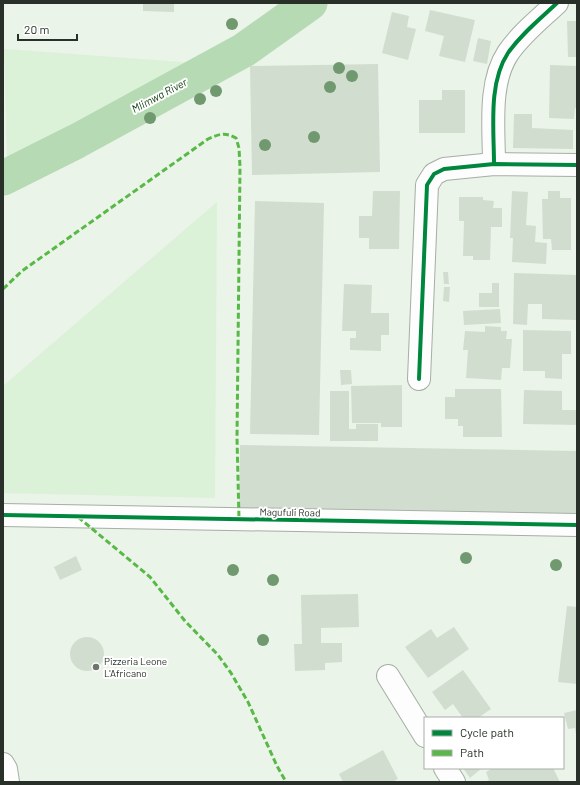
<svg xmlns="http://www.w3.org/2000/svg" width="580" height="785" viewBox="0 0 580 785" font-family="Barlow,sans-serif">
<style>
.green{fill:#dbf2d8}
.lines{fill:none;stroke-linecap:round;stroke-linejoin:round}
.river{stroke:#b6dab3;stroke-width:35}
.building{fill:#d1decf}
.minor-casing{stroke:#a6aea5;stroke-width:24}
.minor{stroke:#fcfdfc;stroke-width:22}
.quiet{stroke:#58b947;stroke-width:3;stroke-dasharray:6 3;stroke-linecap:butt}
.cycleway-casing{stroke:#fff;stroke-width:6}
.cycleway{stroke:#00873e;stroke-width:4}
.tree{fill:#719970}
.poi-dot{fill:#6d756c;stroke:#fff;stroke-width:1.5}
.labels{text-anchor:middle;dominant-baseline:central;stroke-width:4;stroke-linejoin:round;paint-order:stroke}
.street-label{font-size:10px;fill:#293029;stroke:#fff}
.poi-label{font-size:10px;fill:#293029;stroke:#fff;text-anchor:start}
.water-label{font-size:11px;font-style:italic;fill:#063706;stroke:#fff}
</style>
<rect width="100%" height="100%" fill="#eaf4e8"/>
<g class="green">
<polygon points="4,49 5,49 196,63 7,160"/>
<polygon points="217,202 215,498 3,493 3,386"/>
</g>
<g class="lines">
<polyline class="river" points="3,178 77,141 244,50 310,3"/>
</g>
<g class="building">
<polygon points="143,3 174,3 174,12 143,11"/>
<polygon points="430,10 475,20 465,62 439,56 444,36 425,31"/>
<polygon points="392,12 409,16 407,27 416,29 408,60 382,53"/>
<polygon points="567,21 577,21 577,57 568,57"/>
<polygon points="478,38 491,41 487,64 473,61"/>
<polygon points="378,64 380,172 252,175 250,66"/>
<polygon points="550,65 577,66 577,108 575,108 574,119 549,118"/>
<polygon points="442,90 465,90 465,133 419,133 419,100 442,100"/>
<polygon points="514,114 532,114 532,128 573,130 573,149 513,148"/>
<polygon points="373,191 400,191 399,249 369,249 369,238 359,238 359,216 372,216"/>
<polygon points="512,191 528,192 526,225 536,226 535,242 547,243 546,264 512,262 513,238 510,238"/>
<polygon points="548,191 560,191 560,198 571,198 571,250 552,250 551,239 543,239 542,199 548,199"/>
<polygon points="459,197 483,197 483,200 494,201 493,208 502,208 502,227 491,227 490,260 473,260 473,256 463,256 464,221 459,221"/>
<polygon points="255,201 324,203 319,435 250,434"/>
<polygon points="443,272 448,272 449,284 444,284"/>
<polygon points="514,273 577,275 576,320 542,319 542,304 528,304 527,325 513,324"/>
<polygon points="492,283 499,283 499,307 479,307 479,293 492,293"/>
<polygon points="344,284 372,285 371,313 389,313 389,335 381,335 381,351 350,350 350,338 356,338 356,331 342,331"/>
<polygon points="444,287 450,287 449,302 443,301"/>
<polygon points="500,309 501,323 464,325 463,311"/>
<polygon points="485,326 501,327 501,331 507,331 506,339 512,339 510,368 502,368 501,380 466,378 468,350 463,350 465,331 485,332"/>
<polygon points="523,330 571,331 571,354 562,354 562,379 545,378 545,371 523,371"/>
<polygon points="340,370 351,370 352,384 341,385"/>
<polygon points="402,385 402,427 381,427 381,423 352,423 351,386"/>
<polygon points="455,389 501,389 502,437 463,437 463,426 458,426 458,419 445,419 445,397 455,397"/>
<polygon points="524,390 562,391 562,410 577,410 577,425 523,424"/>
<polygon points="330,391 349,391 349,429 356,429 356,424 378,424 378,441 330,441"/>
<polygon points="240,445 577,451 577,525 239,519"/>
<polygon points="76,556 82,570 60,580 54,567"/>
<polygon points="358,594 359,627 321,628 321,643 342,643 342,662 325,663 325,670 295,671 294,644 302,644 301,595"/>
<polygon points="567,606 577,607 577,684 558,682"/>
<polygon points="454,627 469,649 428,678 405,647 431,629 437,638"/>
<circle cx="87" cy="654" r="17"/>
<polygon points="463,670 491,709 478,718 463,718 453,704 445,710 432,692"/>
<polygon points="577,710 577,734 576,734 575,728 568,729 564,713"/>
<polygon points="383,750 398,779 392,782 343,782 339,774"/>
<polygon points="463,768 482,768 470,778"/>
<polygon points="493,768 553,768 560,782 485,782 489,780 486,772"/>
</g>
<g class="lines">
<g class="minor-casing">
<g id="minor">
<path d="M494,164C494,129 488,83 508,53C521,34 540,19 557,3"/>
<polyline points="419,379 427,185 434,174 444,169 494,164 577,165"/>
<polyline points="3,515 577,525"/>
<polyline points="388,676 425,736"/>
<polyline points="3,764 6,769 8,782"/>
<polyline points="445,768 454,782"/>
</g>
</g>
<use href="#minor" class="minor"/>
<g class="quiet">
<path d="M3,289L22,271L208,139C219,134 225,132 236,138L239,148L240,167L237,438L239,519"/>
<polyline points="78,517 150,577 185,621 218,655 231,673 248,702 277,766 286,782"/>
</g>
<g class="cycleway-casing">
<g id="cycleway">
<path d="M494,164C494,129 488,83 508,53C521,34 540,19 557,3"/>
<polyline points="419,379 427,185 434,174 444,169 494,164 577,165"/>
<polyline points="3,515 577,525"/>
</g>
</g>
<use href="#cycleway" class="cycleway"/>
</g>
<g class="tree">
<circle cx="232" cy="24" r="6"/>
<circle cx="339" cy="68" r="6"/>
<circle cx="352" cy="76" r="6"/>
<circle cx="330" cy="87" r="6"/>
<circle cx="216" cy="91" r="6"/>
<circle cx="200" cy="99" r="6"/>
<circle cx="150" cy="118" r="6"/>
<circle cx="314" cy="137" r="6"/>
<circle cx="265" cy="145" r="6"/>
<circle cx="466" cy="558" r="6"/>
<circle cx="556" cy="565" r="6"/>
<circle cx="233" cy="570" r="6"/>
<circle cx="273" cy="580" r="6"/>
<circle cx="263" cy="640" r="6"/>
</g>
<circle class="poi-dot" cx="96" cy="667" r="4"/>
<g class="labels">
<g class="street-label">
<text transform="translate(290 512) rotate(1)">Magufuli Road</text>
</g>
<g class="poi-label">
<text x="104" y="661">Pizzeria Leone<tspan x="104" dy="12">L'Africano</tspan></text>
</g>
<g class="water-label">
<text transform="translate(159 95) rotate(-28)">Mlimwa River</text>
</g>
</g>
<rect width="580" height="785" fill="none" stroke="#293029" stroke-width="8"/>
<rect x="424" y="717" width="140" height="52" fill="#ffffff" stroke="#a9aca9"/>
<rect x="432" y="730" width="20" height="6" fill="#00873e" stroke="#a9aca9"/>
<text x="460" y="737" font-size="12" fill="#293029">Cycle path</text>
<rect x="432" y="750" width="20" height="6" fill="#58b947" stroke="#a9aca9"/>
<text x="460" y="757" font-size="12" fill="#293029">Path</text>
<path d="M18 34v6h59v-6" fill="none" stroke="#293029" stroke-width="2"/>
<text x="24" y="34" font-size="12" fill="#293029" stroke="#ffffff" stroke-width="3" paint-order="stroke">20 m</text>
</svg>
